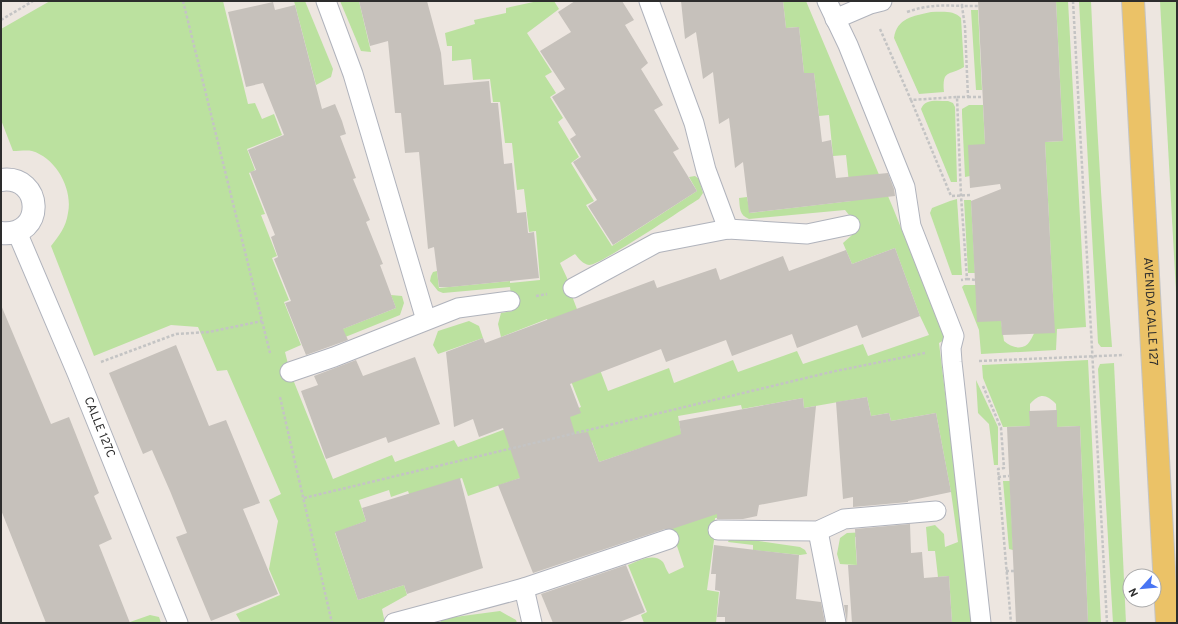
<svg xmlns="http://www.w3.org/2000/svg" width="1178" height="624" viewBox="0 0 1178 624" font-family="Overpass,sans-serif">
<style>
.green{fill:#bbe19f}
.building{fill:#c6c1bb}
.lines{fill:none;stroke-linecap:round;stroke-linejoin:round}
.lane-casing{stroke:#b0b3bc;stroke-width:21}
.street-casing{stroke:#b0b3bc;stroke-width:24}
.primary-casing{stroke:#c4c4c4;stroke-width:24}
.path{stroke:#c4c4c4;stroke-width:2.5;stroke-dasharray:3 2;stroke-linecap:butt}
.lane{stroke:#fff;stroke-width:19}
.street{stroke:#fff;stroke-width:22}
.primary{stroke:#ebc267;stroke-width:22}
.labels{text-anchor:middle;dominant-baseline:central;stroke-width:3;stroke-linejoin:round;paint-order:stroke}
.street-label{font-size:12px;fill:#2d2d2d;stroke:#fff}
</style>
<rect width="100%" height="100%" fill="#ede6e0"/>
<g class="green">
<path d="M50,1H223L248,104L255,103L262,119L274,114L282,135L247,149L255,170L249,173L265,214L261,215L277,256L272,258L289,300L284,302L301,345L285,352L290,372L333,479L392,455L395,462L454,440L458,447L516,425L519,431L581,407L547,319L501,337L498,324L501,313L513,311L510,287L443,293L438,291L430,281L431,276L433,272L437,271L439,288L510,281V283L540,280L536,231L529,232L524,189L517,190L512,143H505L500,102H493L490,79L473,80L471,59L452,61V46H447L445,33L475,24L474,20L506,13V8L538,1H554L559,9L527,33L552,72L545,76L556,93L550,97L563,118L558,122L579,157L571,163L594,201L586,205L612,246L697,191L689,177L695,176L699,179L703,193L699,199C684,208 599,266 589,265C583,264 579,259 575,254L560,263L567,278L572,296L608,391L669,368L674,383L733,360L738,372L797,351L803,364L863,344L868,356L929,335L920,316L895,248L852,264L843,243L852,235L849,215L845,210L749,219C739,215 740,208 739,198L747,197L750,213L851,201L846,155L833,156L829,115L819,116L814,73H804L799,27L786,28L783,1H806L893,208L946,339L939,343L973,623H952L949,576L938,577L935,551H928L926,527L935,525L944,534L945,547L958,542L951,492L936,413L891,421L889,413L871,416L867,397L804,408L803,398L742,409L741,405L678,416L695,507L730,517L715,518L714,540L707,590L719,592L716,623H644L641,615L647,612L628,565C638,561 654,552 663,562C665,565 666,570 669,574L684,567L644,447L599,462L592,442L576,448L520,478L468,496L462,478L453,481L415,510L408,491L391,497L389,490L359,500L366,521L335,533L358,600L404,585L407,595L382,609L385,623H241L236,614L280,595L269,569L278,521L269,500L281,494L227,370L217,371L198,327L171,325L94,356L51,246C59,236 66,227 68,213C73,189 56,158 32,151C27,150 19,151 13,151L1,120V29Z"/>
<polygon points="294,1 305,1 333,69 331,77 316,85"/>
<polygon points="340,1 359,1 371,52 361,51"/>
<path d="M1056,1H1068L1086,327L1057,329L1056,350L981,354L979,330L962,287L964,285H976L1001,321L1004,341C1012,348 1024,351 1030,341C1032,338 1033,335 1035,332C1040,327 1048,321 1054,316L1045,142L1063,141Z"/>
<path d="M1079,1H1091C1096,117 1103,232 1112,347H1101L1098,343Z"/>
<polygon points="1160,1 1177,1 1177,310"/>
<polygon points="971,10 978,10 982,90 976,90"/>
<path d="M931,12C941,12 954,10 961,18L964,67C949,76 942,69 944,92L919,94L894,38C897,18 913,16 931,12Z"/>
<path d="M948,101L953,103L955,107L957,182H951L921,109C925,98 938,101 948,101Z"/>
<polygon points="969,105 983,105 985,144 970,176 965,177 962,114 962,109"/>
<polygon points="957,199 962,275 952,275 930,213 932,208 950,201"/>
<polygon points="964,200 971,200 975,273 968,273"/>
<polygon points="391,295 402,296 404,303 400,315 308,352 302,345 396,308"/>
<polygon points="469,321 479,326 483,338 438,354 433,345 438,331"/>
<path d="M1088,360L1101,623H1088L1080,426L1057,427L1056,404C1046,394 1040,393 1030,404V426L1003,427L983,378L982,365Z"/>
<polygon points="1114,363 1126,623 1113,623 1098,369 1100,364"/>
<polygon points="976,380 998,427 998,465 994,465 989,424 978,413"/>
<polygon points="1003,481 1010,481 1013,550 1009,549"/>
<polygon points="890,531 891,535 855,537 857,565 840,564 837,554 840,538 847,533"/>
<polygon points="730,537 800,547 805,550 807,554 800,555 753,550 753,545 728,542"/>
<polygon points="500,611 516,620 517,623 497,623 496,622 490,623 441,623 440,619"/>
<polygon points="150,615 159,617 161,623 131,623 130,622"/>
</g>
<g class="building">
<polygon points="359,1 427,1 441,53 444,85 489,81 491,103 498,103 504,164 512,163 517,213 526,212 528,233 534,232 539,278 450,287 439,287 434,247 428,249 419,152 405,153 401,113 395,113 388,41 370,46"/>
<polygon points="575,1 622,1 634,20 625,25 648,63 641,69 663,105 654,110 679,149 673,152 697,191 613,245 588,206 597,200 573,162 581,157 570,139 576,135 552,97 565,89 540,51 571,32 558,12"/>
<polygon points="681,1 783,1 786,28 799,27 804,73 814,73 822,142 831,140 836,178 888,173 894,189 895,196 749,213 743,162 735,168 729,118 719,124 713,72 703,79 696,32 685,39"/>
<polygon points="978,1 1056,1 1063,141 1045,142 1055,333 1002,335 1001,321 977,322 971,201 1001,189 1000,184 970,188 968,145 985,144"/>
<polygon points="273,2 275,10 295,5 322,109 335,104 342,121 346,134 340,136 356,178 353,179 370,220 366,222 383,264 380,265 396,308 343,329 348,340 306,355 285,303 291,301 274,259 278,257 271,237 275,235 250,172 256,170 248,150 284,135 263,83 246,87 228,12"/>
<polygon points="895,248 920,316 862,338 857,325 797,348 792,334 732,356 726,340 666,362 661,349 570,384 581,413 570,417 575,434 588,432 599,462 681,434 679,421 803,398 804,408 816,406 807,496 759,505 757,516 743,519 717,519 717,514 672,529 665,529 533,573 498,485 520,478 503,428 479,437 473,419 454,427 446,352 483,338 485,343 654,280 657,288 716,268 720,280 783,256 789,271 846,250 852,264"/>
<polygon points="1,305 51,424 69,417 99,493 94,496 112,539 99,545 130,623 46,623 1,510"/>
<polygon points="176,345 209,426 226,420 260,503 243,509 278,594 211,621 176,537 187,533 170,491 152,450 143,454 109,373"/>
<polygon points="415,357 440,424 388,443 386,437 326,459 301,391 318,385 314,376 356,360 363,376"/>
<polygon points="867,397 871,416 889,413 891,421 936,413 951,492 908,501 908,502 853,507 853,497 843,499 836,402"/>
<polygon points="1057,410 1057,427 1080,426 1088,623 1016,623 1007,427 1030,426 1029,411"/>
<polygon points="460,478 483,568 407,594 404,585 358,600 335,532 366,521 362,508"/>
<polygon points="910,524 911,553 922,552 924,578 949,576 952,623 852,623 848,565 857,565 855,529"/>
<polygon points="714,545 799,555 796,599 821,602 825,623 725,623 725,617 717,617 720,591 715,590 716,574 711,574"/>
<polygon points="626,565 645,612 617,623 553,623 541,594"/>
<polygon points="844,605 848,605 847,623"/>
</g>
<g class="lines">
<g class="lane-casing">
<g id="lane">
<polyline points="326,1 353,74 426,320"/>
<polyline points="649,1 694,123 706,170 728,229"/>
<polyline points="827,1 848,45 905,187 911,226 954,336 951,348 952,362 981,623"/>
<polyline points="835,19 870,4 882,1"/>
<path id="s1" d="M17,232L77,373L178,623"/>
<polyline points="573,288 656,243 728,229 807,234 850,225"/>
<polyline points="290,372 334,357 458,308 510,301"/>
<polyline points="718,530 818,531 844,519 936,511"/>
<polyline points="818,531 836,623"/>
<polyline points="524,588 532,623"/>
<polyline points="394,623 524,588 669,539"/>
</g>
</g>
<g class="street-casing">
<path id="street" d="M1,180C43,174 46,238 1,233"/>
</g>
<g class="primary-casing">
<g id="primary">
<path id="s2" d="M1133,1L1167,623"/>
</g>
</g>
<g class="path">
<polyline points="183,1 270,353"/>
<polyline points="1073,1 1107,623"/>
<path d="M907,12C927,5 942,5 962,6V1"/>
<polyline points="1,20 33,1"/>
<polyline points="880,29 911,100 957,97 961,196 967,279 961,280"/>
<polyline points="957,97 968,97 965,27 962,6 978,6"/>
<polyline points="968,97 983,97"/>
<polyline points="911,100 951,196 971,195"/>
<polyline points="967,279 976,280"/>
<polyline points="536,296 547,294"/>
<polyline points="979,361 1124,355"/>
<polyline points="101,362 176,334 209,332 262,321"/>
<polyline points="983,386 1001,428 1004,468 998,469 1011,623"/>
<polyline points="280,397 332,623"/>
<polyline points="998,477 1009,476"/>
<polyline points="304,498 831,372 925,353"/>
<polyline points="1006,571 1014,571"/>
</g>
<use href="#lane" class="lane"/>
<use href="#street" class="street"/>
<use href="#primary" class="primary"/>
</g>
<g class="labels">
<g class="street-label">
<text stroke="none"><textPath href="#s2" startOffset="311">AVENIDA CALLE 127</textPath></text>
<text stroke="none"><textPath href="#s1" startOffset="212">CALLE 127C</textPath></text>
</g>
</g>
<rect width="1178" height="624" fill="none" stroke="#2d2d2d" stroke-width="4"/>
<g transform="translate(1142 588) rotate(243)"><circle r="19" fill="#ffffff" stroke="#ababab"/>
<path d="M0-3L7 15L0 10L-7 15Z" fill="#4875f3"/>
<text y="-6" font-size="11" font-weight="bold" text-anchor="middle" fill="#2d2d2d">N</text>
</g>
</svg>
